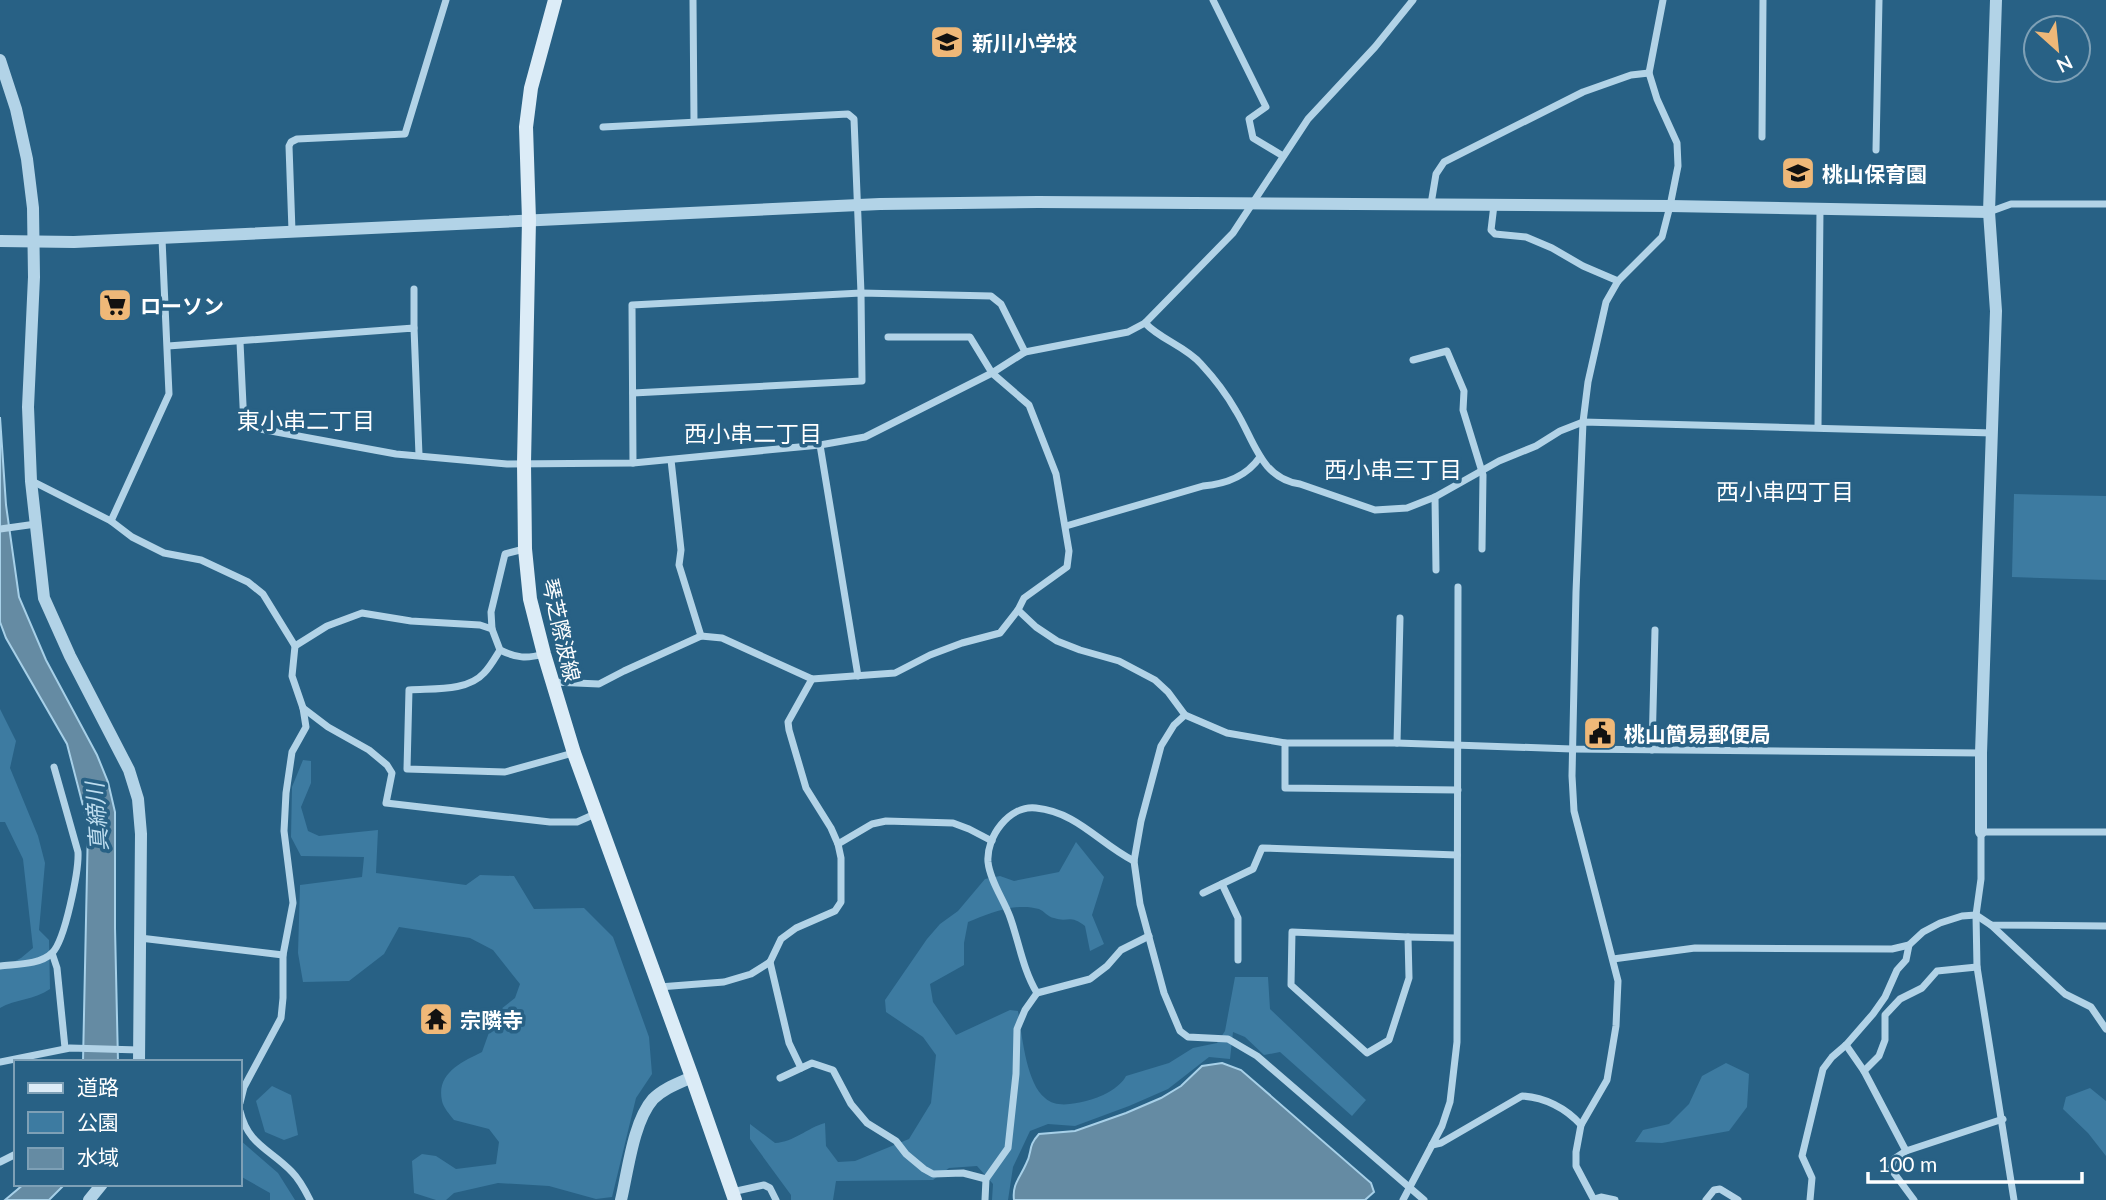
<svg xmlns="http://www.w3.org/2000/svg" width="2106" height="1200" viewBox="0 0 2106 1200" font-family="Lato,'Noto Sans JP',sans-serif">
<style>
.green{fill:#3d7ba1}
.water{fill:#658ba3;stroke:#a7d0e8;stroke-width:2}
.lines{fill:none;stroke-linecap:round;stroke-linejoin:round}
.minor{stroke:#b2d3e7;stroke-width:7}
.tertiary{stroke:#b2d3e7;stroke-width:12}
.secondary{stroke:#dcecf7;stroke-width:14}
.labels{text-anchor:middle;dominant-baseline:central;stroke-width:7;stroke-linejoin:round;paint-order:stroke}
.poi-label{font-size:21px;font-weight:bold;fill:#fff;stroke:#286185;text-anchor:start}
.street-label{font-size:21px;fill:#fff;stroke:#286185}
.neighbourhood-label{font-size:23px;fill:#fff;stroke:#286185}
.water-label{font-size:23px;font-style:italic;fill:#beddef;stroke:#286185}
</style>
<rect width="100%" height="100%" fill="#286185"/>
<g class="green">
<polygon points="2014,494 2106,496 2106,580 2012,577"/>
<path d="M0,709L16,741L10,768L38,836L45,863L39,930L49,940L50,989C35,1000 15,999 0,1008V969L21,958L33,948L23,859L5,822H0Z"/>
<path d="M303,760L311,761V783L301,807L308,831L319,836L378,830L376,873L466,885L480,875L514,876L534,909L584,908L613,937L649,1037L652,1074L636,1098L612,1197L596,1199L549,1186L498,1183L454,1193L446,1200H436L414,1193L412,1161L422,1154L436,1156L456,1169L496,1164L499,1142L489,1129L454,1120C450,1115 443,1107 442,1101C436,1073 462,1062 482,1052L496,1013L515,998L520,984L493,950L470,938L399,927L384,954L349,981L303,982L298,953L300,885L362,877L364,857L301,856L291,837L292,787Z"/>
<path d="M1076,842L1104,877L1092,915L1104,944L1090,951L1085,926C1069,914 1068,923 1054,918C1048,917 1044,911 1039,909C1015,902 989,914 968,922L964,943V965L930,984L933,1002L956,1035L1010,1010L1018,1011C1022,1035 1026,1083 1045,1098C1056,1108 1073,1104 1086,1101C1100,1098 1120,1088 1126,1076L1169,1063L1193,1048L1217,1043L1225,1031L1235,977H1268L1270,1009L1366,1100L1352,1116L1280,1052L1264,1055L1245,1037L1233,1032L1230,1059L1209,1057L1168,1089L1129,1106L1075,1126L1048,1124L1030,1131L1013,1167L1008,1200H992L993,1184L977,1166L949,1168L933,1180L836,1181L833,1200H791V1195L750,1139V1124L775,1143C794,1142 807,1128 825,1123L826,1146L838,1162L855,1161L909,1139L931,1103L936,1055L923,1037L886,1012L885,1000L927,939L940,924L958,911L985,879L1000,876L1014,881L1059,872Z"/>
<polygon points="1726,1063 1749,1074 1747,1107 1729,1131 1662,1143 1635,1142 1643,1130 1669,1124 1689,1104 1702,1076"/>
<polygon points="272,1086 291,1095 298,1135 284,1140 265,1132 256,1101"/>
<polygon points="2090,1088 2106,1101 2106,1156 2088,1133 2063,1109 2066,1097"/>
<polygon points="240,1140 278,1173 295,1200 270,1200 270,1193 240,1176"/>
</g>
<g class="water">
<polygon points="0,417 6,505 19,597 46,660 97,755 108,782 115,812 115,928 118,1062 83,1062 88,825 67,744 6,638 0,622"/>
<path d="M1222,1063L1241,1070L1371,1183L1374,1192L1365,1200H1014C1012,1184 1020,1178 1026,1164C1033,1151 1027,1147 1039,1134L1075,1131L1126,1113L1161,1098L1181,1086L1202,1066Z"/>
<polygon points="24,1184 65,1184 49,1200 5,1200"/>
</g>
<g class="lines">
<g class="minor">
<polyline points="693,0 694,121"/>
<polyline points="1213,0 1266,107 1249,119 1253,138 1283,156"/>
<polyline points="603,127 848,114 854,119 861,293 862,381 633,393"/>
<polyline points="1762,137 1763,0"/>
<polyline points="1876,150 1879,0"/>
<polyline points="1431,204 1436,174 1444,162 1583,92 1631,75 1649,73"/>
<polyline points="1494,205 1491,230 1495,234 1526,237 1552,248 1583,266 1618,281"/>
<polyline points="1989,212 2011,204 2106,204"/>
<polyline points="292,231 289,146 291,142 297,139 405,134 446,0"/>
<polyline points="414,289 414,328"/>
<path d="M1145,323C1161,340 1185,346 1201,364C1214,378 1227,395 1236,411C1254,440 1261,479 1300,484L1375,510L1407,508L1435,497L1499,461L1536,446L1560,431L1583,422L1993,433"/>
<polyline points="240,342 244,426 396,454 507,464 633,463 820,445 865,437 992,373 1025,352 1128,332 1145,323 1233,233 1308,119 1375,47 1413,0"/>
<polyline points="168,346 414,328 419,455"/>
<polyline points="1413,360 1447,351 1464,391 1463,410 1483,475 1482,549"/>
<polyline points="1818,427 1820,209"/>
<polyline points="820,445 858,676"/>
<polyline points="671,460 681,550 679,565 701,636"/>
<polyline points="633,463 632,305 861,293 991,296 1001,304 1025,352"/>
<polyline points="32,481 111,521 132,537 164,553 201,560 248,582 263,594 295,646 292,676 303,708 328,727 369,750 387,765 392,773 386,803 550,822 577,822 595,814"/>
<polyline points="1435,497 1436,570"/>
<polyline points="111,521 169,394 162,239"/>
<path d="M1066,526L1203,486C1226,484 1246,477 1260,457"/>
<polyline points="0,529 36,524"/>
<path d="M524,549L505,554L491,612L492,629L500,650C517,658 526,659 544,654"/>
<polyline points="1018,610 1036,627 1057,641 1080,650 1119,661 1155,680 1168,692 1185,715 1227,733 1285,743 1397,743 1572,749 1981,753"/>
<polyline points="295,646 327,626 362,613 411,621 480,625 492,629"/>
<path d="M500,650C495,658 490,667 484,673C467,692 432,688 409,690L407,769L505,772L573,753"/>
<polyline points="553,682 599,684 624,671 701,636 722,638 812,679 895,673 930,655 962,643 1000,633 1018,610 1024,598 1067,567 1069,551 1056,474 1029,405 992,373 970,337 888,337"/>
<polyline points="1185,715 1174,725 1161,746 1141,821 1134,861 1140,904 1164,993 1180,1031 1188,1037 1228,1039 1257,1056 1424,1200"/>
<polyline points="1285,743 1285,788 1458,790"/>
<polyline points="1397,743 1400,618"/>
<polyline points="1652,750 1655,630"/>
<polyline points="838,844 872,824 886,821 953,823 969,829 992,841"/>
<path d="M1134,861C1100,844 1077,812 1036,808C1009,805 986,837 988,862C990,881 1004,900 1010,917C1019,942 1023,970 1037,993L1090,979L1107,966L1121,950L1149,936"/>
<polyline points="1222,884 1238,918 1238,960"/>
<polyline points="1203,893 1253,869 1262,848 1457,855"/>
<polyline points="1991,925 2065,994 2091,1007 2106,1029"/>
<polygon points="1292,932 1408,937 1409,978 1389,1040 1367,1053 1291,985"/>
<polyline points="1408,937 1456,938"/>
<polyline points="140,938 283,955"/>
<polyline points="52,953 57,968 65,1048"/>
<polyline points="1613,959 1695,948 1892,949 1909,945 1923,932 1940,923 1962,916 1976,915 1991,925 2106,926"/>
<polyline points="770,962 789,1043 801,1068"/>
<path d="M0,966C16,964 40,965 52,953C65,941 79,870 78,852L54,767"/>
<polyline points="659,987 724,982 751,974 770,962 781,939 796,928 835,911 841,902 841,858 838,844 831,828 806,788 789,730 788,722 812,679"/>
<polyline points="1846,1045 1864,1071 1906,1151 2003,1119"/>
<polyline points="0,1062 70,1048 139,1050"/>
<polyline points="1864,1071 1879,1056 1885,1040 1885,1015 1900,999 1922,988 1937,971 1977,967"/>
<polyline points="780,1078 812,1063 833,1070 851,1104 867,1123 896,1141 906,1154 924,1169 933,1174 963,1173 986,1179"/>
<polyline points="240,1103 244,1087 281,1018 283,998 283,955 293,903 284,831 286,793 292,752 306,727 303,708"/>
<path d="M240,1111C248,1145 270,1149 292,1172C300,1180 305,1190 310,1200"/>
<path d="M1432,1145L1441,1143L1522,1096C1544,1097 1566,1108 1581,1125"/>
<polyline points="1906,1151 1894,1159 1891,1169 1914,1200"/>
<polyline points="0,1162 16,1154"/>
<polyline points="732,1192 764,1185 770,1188 776,1200"/>
<polyline points="1594,1199 1601,1197 1615,1200"/>
<polyline points="985,1200 986,1179 1008,1148 1016,1074 1017,1029 1025,1010 1037,993"/>
<polyline points="1403,1200 1442,1126 1450,1102 1457,1042 1458,587"/>
<polyline points="1594,1200 1576,1166 1576,1152 1581,1125 1607,1080 1616,1026 1618,981 1574,811 1572,776 1576,592 1583,422 1588,382 1606,302 1618,281 1662,237 1670,206 1678,166 1677,143 1657,99 1649,73 1663,0"/>
<polyline points="1706,1200 1714,1190 1720,1189 1738,1200"/>
<polyline points="1810,1200 1812,1178 1802,1156 1823,1069 1832,1057 1846,1045 1873,1014 1885,997 1897,970 1906,960 1909,945"/>
<polyline points="2014,1200 1977,967 1976,915 1981,879 1981,832 2106,832"/>
</g>
<g class="tertiary">
<polyline points="0,60 16,109 27,159 33,208 34,277 28,407 31,481 44,598 70,656 129,770 138,799 141,834 139,1062"/>
<polyline points="0,241 74,242 880,204 1038,202 1670,206 1989,212"/>
<polyline points="1981,832 1981,753 1996,311 1989,212 1996,0"/>
<polyline points="89,1200 102,1184"/>
<path d="M621,1200C628,1171 633,1122 653,1099C664,1088 679,1083 692,1077"/>
</g>
<polyline class="secondary" points="555,0 531,88 526,127 529,220 524,463 525,549 530,599 544,654 574,753 692,1077 735,1200"/>
</g>
<defs>
<g id="school-square" transform="scale(1.75)"><rect x="-9" y="-9" width="18" height="18" rx="4" fill="#efb878" stroke="#286185"/><path d="M0-5L7-2L0 1L-7-2ZM-4 1L0 2.5L4 1V4Q0 6-4 4Z" fill="#111"/></g>
<g id="supermarket-square" transform="scale(1.75)"><rect x="-9" y="-9" width="18" height="18" rx="4" fill="#efb878" stroke="#286185"/><path d="M-6-5.5h2.5l.6 2H6L4.5 2H-2.5L-4.4-4H-6ZM-1.5 3.2a1.3 1.3 0 1 0 .1 0ZM3 3.2a1.3 1.3 0 1 0 .1 0Z" fill="#111"/></g>
<g id="civic-square" transform="scale(1.75)"><rect x="-9" y="-9" width="18" height="18" rx="4" fill="#efb878" stroke="#286185"/><path d="M-.6-6.5H3V-4.5H.6V-3L4-1V1h2V6H-6V1h2V-1L-.6-3ZM-1.2 2.5V6h2.4V2.5Z" fill="#111"/></g>
<g id="temple-square" transform="scale(1.75)"><rect x="-9" y="-9" width="18" height="18" rx="4" fill="#efb878" stroke="#286185"/><path d="M0-6L5-2H3V0L6.5 2.5H4V6H1.5V3h-3V6H-4V2.5H-6.5L-3 0V-2H-5Z" fill="#111"/></g>
</defs>
<g fill-rule="evenodd">
<use href="#school-square" x="947" y="42"/>
<use href="#school-square" x="1798" y="173"/>
<use href="#supermarket-square" x="115" y="305"/>
<use href="#civic-square" x="1600" y="733"/>
<use href="#temple-square" x="436" y="1019"/>
</g>
<g class="labels">
<g class="poi-label">
<text x="972" y="42">新川小学校</text>
<text x="1822" y="173">桃山保育園</text>
<text x="140" y="305">ローソン</text>
<text x="1624" y="733">桃山簡易郵便局</text>
<text x="460" y="1019">宗隣寺</text>
</g>
<g class="street-label">
<text transform="translate(562 630) rotate(77)">琴芝際波線</text>
</g>
<g class="neighbourhood-label">
<text x="306" y="420">東小串二丁目</text>
<text x="753" y="433">西小串二丁目</text>
<text x="1393" y="469">西小串三丁目</text>
<text x="1785" y="491">西小串四丁目</text>
</g>
<g class="water-label">
<text transform="translate(96 817) rotate(-94)">真締川</text>
</g>
</g>
<rect x="14" y="1060" width="228" height="126" fill="#286185" stroke="#7ea0b6" stroke-width="2"/>
<rect x="28" y="1083" width="35" height="10" fill="#dcecf7" stroke="#7ea0b6" stroke-width="2"/>
<text x="77" y="1095" font-size="21" fill="#ffffff">道路</text>
<rect x="28" y="1112" width="35" height="21" fill="#3d7ba1" stroke="#7ea0b6" stroke-width="2"/>
<text x="77" y="1130" font-size="21" fill="#ffffff">公園</text>
<rect x="28" y="1148" width="35" height="21" fill="#658ba3" stroke="#7ea0b6" stroke-width="2"/>
<text x="77" y="1165" font-size="21" fill="#ffffff">水域</text>
<g transform="translate(2057 49) rotate(153)"><circle r="33" fill="#286185" stroke="#7ea0b6" stroke-width="2"/>
<path d="M0-5L12 26L0 18L-12 26Z" fill="#efb878"/>
<text y="-10" font-size="19" font-weight="bold" text-anchor="middle" fill="#ffffff">N</text>
</g>
<path d="M1868 1172v10h214v-10" fill="none" stroke="#ffffff" stroke-width="3.5"/>
<text x="1878" y="1172" font-size="21" fill="#ffffff" stroke="#286185" stroke-width="5" paint-order="stroke">100 m</text>
</svg>
